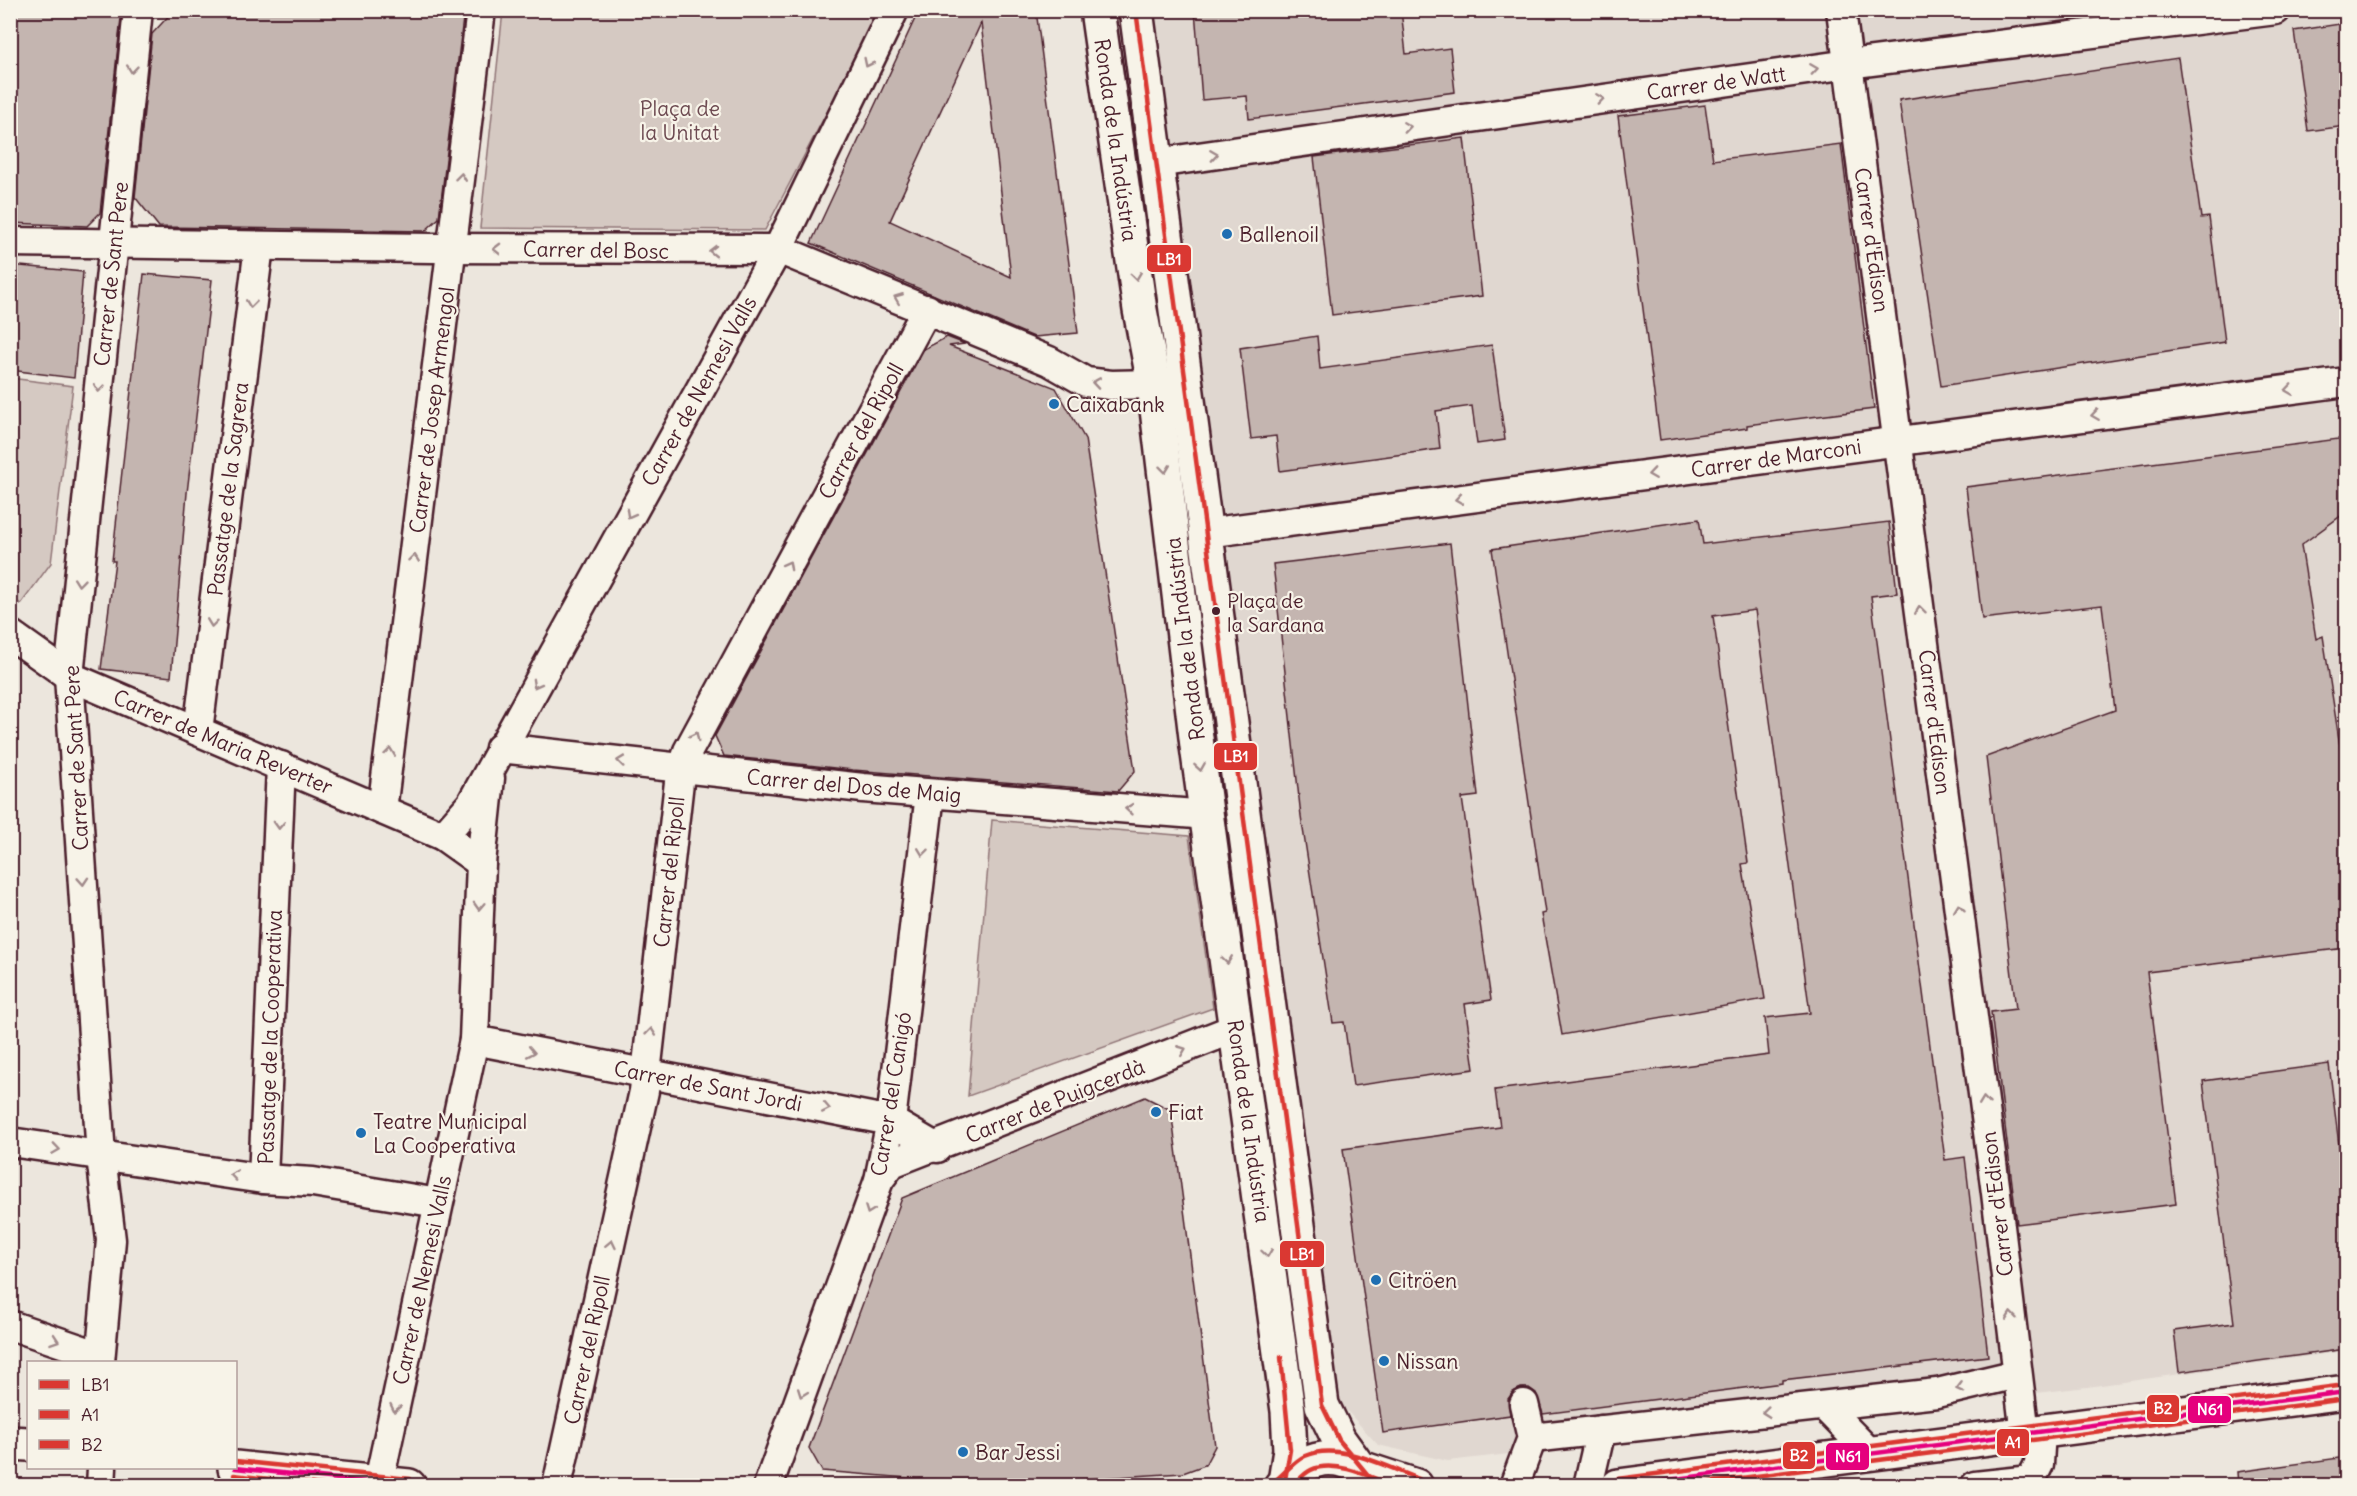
<svg xmlns="http://www.w3.org/2000/svg" width="2357" height="1496" viewBox="0 0 2357 1496" font-family="Delius,sans-serif">
<style>
.built{fill:#e0d7d0}
.green{fill:#d5c9c2;stroke:#907476;stroke-width:1.5}
.building{fill:#c4b5b0;stroke:#4a1f2b;stroke-width:1.5;fill-rule:evenodd}
.lines{fill:none;stroke-linecap:round;stroke-linejoin:round}
.street-casing{stroke:#4a1f2b;stroke-width:33}
.secondary-casing{stroke:#4a1f2b;stroke-width:38}
.primary-casing{stroke:#4a1f2b;stroke-width:38}
.street{stroke:#f7f3e8;stroke-width:28}
.secondary{stroke:#f7f3e8;stroke-width:33}
.primary{stroke:#f7f3e8;stroke-width:33}
.bus-1-casing{stroke:#f7f3e8;stroke-width:9}
.bus-2-casing{stroke:#f7f3e8;stroke-width:9}
.bus-3-casing{stroke:#f7f3e8;stroke-width:9}
.bus-4-casing{stroke:#f7f3e8;stroke-width:9}
.bus-1{stroke:#da3832;stroke-width:4.5}
.bus-2{stroke:#da3832;stroke-width:4.5}
.bus-3{stroke:#da3832;stroke-width:4.5}
.bus-4{stroke:#e5007d;stroke-width:4.5}
.oneway{stroke:#a0898a}
.poi-dot{fill:#1f6fb2;stroke:#f7f3e8;stroke-width:2}
.bus-dot{fill:#4a1f2b;stroke:#f7f3e8;stroke-width:2}
.labels{text-anchor:middle;dominant-baseline:central;stroke-width:4.5;stroke-linejoin:round;paint-order:stroke}
.bus-label{font-size:20px;fill:#4a1f2b;stroke:#f7f3e8;text-anchor:start}
.street-label{font-size:21px;fill:#4a1f2b;stroke:#f7f3e8}
.park-label{font-size:21px;fill:#6d4a51;stroke:#f7f3e8}
.poi-label{font-size:21px;fill:#4a1f2b;stroke:#f7f3e8;text-anchor:start}
.line-badge{stroke:#f7f3e8;stroke-width:2}
.badge-label{font-size:16px;text-anchor:middle;font-weight:bold;fill:#fff}
</style>
<rect width="100%" height="100%" fill="#ece6dd"/>
<filter id="ink" filterUnits="userSpaceOnUse"><feTurbulence type="fractalNoise" baseFrequency=".0167" numOctaves="2"/><feDisplacementMap in="SourceGraphic" scale="12" xChannelSelector="R" yChannelSelector="G"/><feConvolveMatrix kernelMatrix="1 2 1 2 8 2 1 2 1" color-interpolation-filters="sRGB"/></filter>
<g filter="url(#ink)">
<polygon class="built" points="1125,11 2346,11 2346,1351 2087,1387 1448,1461 1378,1445 1338,1401"/>
<g class="green">
<polygon points="503,11 880,11 765,230 480,228"/>
<polygon points="10,378 73,386 51,563 21,604 10,598"/>
<polygon points="992,820 1189,836 1213,1008 968,1096"/>
</g>
<g class="building">
<polygon points="10,10 107,10 121,18 100,213 87,226 10,223"/>
<polygon points="174,10 464,10 439,218 425,231 159,227 135,197 152,34"/>
<path d="M919,10H1036L1078,333L1034,337L811,243ZM981,23L1011,277L890,221Z"/>
<polygon points="1195,10 1401,10 1406,54 1450,48 1455,92 1249,119 1247,96 1202,100"/>
<polygon points="2346,23 2346,126 2308,131 2294,31"/>
<polygon points="2178,58 2201,218 2209,217 2225,342 1941,386 1899,100"/>
<polygon points="1705,105 1713,160 1841,144 1874,409 1747,425 1747,428 1660,440 1618,116"/>
<polygon points="1464,138 1482,296 1332,315 1314,157"/>
<polygon points="10,265 83,272 74,378 10,370"/>
<polygon points="144,274 212,280 187,493 171,677 101,669 115,561 112,561"/>
<polygon points="1317,336 1320,369 1492,345 1505,440 1477,444 1472,406 1436,411 1440,449 1280,471 1276,436 1251,439 1240,348"/>
<polygon points="947,337 965,344 949,346 1056,388 1085,439 1135,771 1118,791 853,770 724,756 715,736 924,349"/>
<polygon points="2346,438 2346,512 2301,545 2316,639 2323,636 2346,785 2346,948 2147,972 2176,1204 2017,1224 1991,1012 2016,1009 1986,757 2115,710 2102,605 1982,619 1966,487"/>
<polygon points="1699,519 1703,544 1889,522 1897,593 1871,596 1945,1160 1965,1157 1988,1356 1782,1380 1782,1383 1543,1414 1536,1393 1529,1388 1521,1388 1513,1392 1508,1399 1510,1415 1383,1433 1343,1149 1500,1127 1495,1090 1769,1055 1765,1018 1810,1013 1755,610 1713,616 1748,863 1742,864 1765,999 1562,1035 1541,914 1545,913 1492,549"/>
<polygon points="1450,543 1478,796 1462,798 1491,1000 1465,1004 1474,1069 1353,1086 1344,1022 1333,1023 1301,816 1273,564"/>
<polygon points="2329,1064 2346,1202 2346,1349 2179,1372 2174,1331 2234,1323 2203,1081"/>
<polygon points="1145,1097 1171,1110 1215,1446 1205,1465 1183,1473 1035,1482 920,1479 822,1471 809,1448 902,1198"/>
<polygon points="2346,1457 2346,1485 2238,1485 2237,1472"/>
</g>
<g class="lines">
<g class="street-casing">
<g id="street">
<polyline points="1841,10 1996,1193 2025,1434"/>
<polyline points="1156,163 1849,64 2276,10"/>
<polyline points="10,242 431,248 778,249 1049,361 1086,382 1111,385 1154,384"/>
<polyline points="1206,533 2346,382"/>
<polyline points="10,634 69,676 443,836"/>
<polyline points="198,731 259,246"/>
<polyline points="500,748 863,788 1208,815"/>
<polyline points="382,810 481,10"/>
<polyline points="481,863 443,836 471,804 778,249 894,10"/>
<polyline points="474,1040 891,1121 937,1148"/>
<polyline points="10,1142 263,1179 281,766"/>
<polyline points="263,1179 313,1182 438,1203"/>
<polyline points="879,1180 892,1163 1236,1028"/>
<polyline points="10,1325 100,1356"/>
<polyline points="100,1362 111,1240 101,1156 69,676 138,10"/>
<polyline points="1824,1406 1871,1454"/>
<polyline points="1532,1438 1937,1393 2017,1374"/>
<polyline points="101,1486 102,1468"/>
<polyline points="378,1486 474,1040 481,863 490,778"/>
<polyline points="557,1486 644,1091 679,782 688,751 927,309"/>
<polyline points="768,1486 879,1180 891,1121 930,794"/>
<polyline points="1514,1486 1532,1438 1524,1404"/>
<polyline points="1588,1486 1601,1430"/>
<polyline points="1975,1486 2031,1480"/>
<polyline points="2032,1486 2031,1480 2039,1464 2041,1431"/>
</g>
</g>
<g class="secondary-casing">
<g id="secondary">
<polyline points="1097,10 1140,310 1154,384 1197,746 1288,1411 1290,1450 1285,1482"/>
<polyline points="1136,10 1322,1405 1339,1440 1358,1466"/>
</g>
</g>
<g class="primary-casing">
<g id="primary">
<polyline points="10,1443 28,1444"/>
<polyline points="235,1468 409,1486"/>
<polyline points="1361,1468 1416,1486"/>
<path d="M1281,1486C1289,1480 1294,1472 1302,1467C1327,1450 1362,1460 1377,1486"/>
<polyline points="1618,1486 2346,1392"/>
</g>
</g>
<use href="#street" class="street"/>
<use href="#secondary" class="secondary"/>
<use href="#primary" class="primary"/>
<g class="bus-1-casing">
<g id="bus-1">
<polyline points="1136,10 1322,1405 1339,1440 1377,1486"/>
<polyline points="1281,1357 1290,1450 1284,1486"/>
</g>
</g>
<g class="bus-2-casing">
<g id="bus-2">
<polyline points="234,1475 331,1486"/>
<path d="M1293,1486C1299,1480 1304,1473 1311,1470C1335,1459 1371,1477 1393,1486"/>
<polyline points="1680,1486 2346,1399"/>
</g>
</g>
<g class="bus-3-casing">
<g id="bus-3">
<polyline points="236,1461 410,1479"/>
<polyline points="1617,1479 2345,1385"/>
<path d="M1276,1480C1286,1472 1294,1461 1305,1456C1339,1441 1387,1467 1419,1479"/>
</g>
</g>
<g class="bus-4-casing">
<g id="bus-4">
<polyline points="235,1468 404,1486"/>
<polyline points="1622,1486 2346,1392"/>
</g>
</g>
<use href="#bus-1" class="bus-1"/>
<use href="#bus-2" class="bus-2"/>
<use href="#bus-3" class="bus-3"/>
<use href="#bus-4" class="bus-4"/>
</g>
<defs><path id="oneway-chevron" d="M-2-3.5L2.5 0L-2 3.5" fill="none" stroke-width="1.6" stroke-linecap="round" stroke-linejoin="round" transform="scale(1.5)"/></defs>
<g class="oneway">
<use href="#oneway-chevron" transform="translate(868 63) rotate(116)"/>
<use href="#oneway-chevron" transform="translate(132 69) rotate(96)"/>
<use href="#oneway-chevron" transform="translate(1814 69) rotate(-8)"/>
<use href="#oneway-chevron" transform="translate(1600 99) rotate(-8)"/>
<use href="#oneway-chevron" transform="translate(1407 127) rotate(-8)"/>
<use href="#oneway-chevron" transform="translate(1214 155) rotate(-8)"/>
<use href="#oneway-chevron" transform="translate(461 177) rotate(-83)"/>
<use href="#oneway-chevron" transform="translate(497 249) rotate(-179)"/>
<use href="#oneway-chevron" transform="translate(713 251) rotate(-179)"/>
<use href="#oneway-chevron" transform="translate(1136 276) rotate(82)"/>
<use href="#oneway-chevron" transform="translate(898 298) rotate(-158)"/>
<use href="#oneway-chevron" transform="translate(251 304) rotate(97)"/>
<use href="#oneway-chevron" transform="translate(1096 383) rotate(-171)"/>
<use href="#oneway-chevron" transform="translate(99 388) rotate(96)"/>
<use href="#oneway-chevron" transform="translate(2289 390) rotate(172)"/>
<use href="#oneway-chevron" transform="translate(2095 415) rotate(172)"/>
<use href="#oneway-chevron" transform="translate(1165 469) rotate(83)"/>
<use href="#oneway-chevron" transform="translate(1652 474) rotate(172)"/>
<use href="#oneway-chevron" transform="translate(1459 499) rotate(172)"/>
<use href="#oneway-chevron" transform="translate(630 514) rotate(119)"/>
<use href="#oneway-chevron" transform="translate(414 558) rotate(-83)"/>
<use href="#oneway-chevron" transform="translate(788 565) rotate(-61)"/>
<use href="#oneway-chevron" transform="translate(79 582) rotate(96)"/>
<use href="#oneway-chevron" transform="translate(1920 610) rotate(-97)"/>
<use href="#oneway-chevron" transform="translate(212 623) rotate(97)"/>
<use href="#oneway-chevron" transform="translate(536 684) rotate(119)"/>
<use href="#oneway-chevron" transform="translate(695 736) rotate(-63)"/>
<use href="#oneway-chevron" transform="translate(390 752) rotate(-83)"/>
<use href="#oneway-chevron" transform="translate(621 761) rotate(-173)"/>
<use href="#oneway-chevron" transform="translate(1200 767) rotate(81)"/>
<use href="#oneway-chevron" transform="translate(1129 809) rotate(-175)"/>
<use href="#oneway-chevron" transform="translate(279 825) rotate(92)"/>
<use href="#oneway-chevron" transform="translate(923 852) rotate(97)"/>
<use href="#oneway-chevron" transform="translate(83 881) rotate(86)"/>
<use href="#oneway-chevron" transform="translate(479 906) rotate(93)"/>
<use href="#oneway-chevron" transform="translate(1959 908) rotate(-97)"/>
<use href="#oneway-chevron" transform="translate(1227 960) rotate(82)"/>
<use href="#oneway-chevron" transform="translate(651 1032) rotate(-84)"/>
<use href="#oneway-chevron" transform="translate(1182 1050) rotate(-22)"/>
<use href="#oneway-chevron" transform="translate(531 1052) rotate(11)"/>
<use href="#oneway-chevron" transform="translate(1984 1101) rotate(-97)"/>
<use href="#oneway-chevron" transform="translate(826 1108) rotate(11)"/>
<use href="#oneway-chevron" transform="translate(56 1149) rotate(8)"/>
<use href="#oneway-chevron" transform="translate(234 1175) rotate(-172)"/>
<use href="#oneway-chevron" transform="translate(869 1210) rotate(110)"/>
<use href="#oneway-chevron" transform="translate(611 1244) rotate(-78)"/>
<use href="#oneway-chevron" transform="translate(1267 1253) rotate(82)"/>
<use href="#oneway-chevron" transform="translate(2011 1316) rotate(-97)"/>
<use href="#oneway-chevron" transform="translate(55 1340) rotate(19)"/>
<use href="#oneway-chevron" transform="translate(1960 1388) rotate(166)"/>
<use href="#oneway-chevron" transform="translate(802 1393) rotate(110)"/>
<use href="#oneway-chevron" transform="translate(395 1408) rotate(102)"/>
<use href="#oneway-chevron" transform="translate(1766 1412) rotate(174)"/>
</g>
</g>
<g class="poi-dot">
<circle cx="1227" cy="234" r="6"/>
<circle cx="1054" cy="404" r="6"/>
<circle cx="1156" cy="1112" r="6"/>
<circle cx="361" cy="1133" r="6"/>
<circle cx="1376" cy="1280" r="6"/>
<circle cx="1384" cy="1361" r="6"/>
<circle cx="963" cy="1452" r="6"/>
</g>
<circle class="bus-dot" cx="1216" cy="611" r="5"/>
<g class="labels">
<g class="bus-label">
<text x="1227" y="600">Plaça de<tspan x="1227" dy="24">la Sardana</tspan></text>
</g>
<g class="street-label">
<text transform="translate(1716 83) rotate(-8)">Carrer de Watt</text>
<text transform="translate(1116 140) rotate(82)">Ronda de la Indústria</text>
<text transform="translate(1872 240) rotate(82)">Carrer d'Edison</text>
<text transform="translate(596 250) rotate(1)">Carrer del Bosc</text>
<text transform="translate(111 274) rotate(-84)">Carrer de Sant Pere</text>
<text transform="translate(699 391) rotate(-61)">Carrer de Nemesi Valls</text>
<text transform="translate(432 410) rotate(-83)">Carrer de Josep Armengol</text>
<text transform="translate(861 431) rotate(-61)">Carrer del Ripoll</text>
<text transform="translate(1776 458) rotate(-8)">Carrer de Marconi</text>
<text transform="translate(228 489) rotate(-83)">Passatge de la Sagrera</text>
<text transform="translate(1185 639) rotate(-97)">Ronda de la Indústria</text>
<text transform="translate(1935 722) rotate(83)">Carrer d'Edison</text>
<text transform="translate(223 742) rotate(23)">Carrer de Maria Reverter</text>
<text transform="translate(76 758) rotate(-93)">Carrer de Sant Pere</text>
<text transform="translate(854 786) rotate(5)">Carrer del Dos de Maig</text>
<text transform="translate(669 872) rotate(-84)">Carrer del Ripoll</text>
<text transform="translate(270 1037) rotate(-88)">Passatge de la Cooperativa</text>
<text transform="translate(708 1086) rotate(11)">Carrer de Sant Jordi</text>
<text transform="translate(891 1094) rotate(-81)">Carrer del Canigó</text>
<text transform="translate(1055 1101) rotate(-22)">Carrer de Puigcerdà</text>
<text transform="translate(1249 1121) rotate(82)">Ronda de la Indústria</text>
<text transform="translate(1997 1204) rotate(-97)">Carrer d'Edison</text>
<text transform="translate(422 1280) rotate(-78)">Carrer de Nemesi Valls</text>
<text transform="translate(587 1350) rotate(-78)">Carrer del Ripoll</text>
</g>
<g class="park-label">
<text x="680" y="108">Plaça de<tspan x="680" dy="24">la Unitat</tspan></text>
</g>
<g class="poi-label">
<text x="1239" y="234">Ballenoil</text>
<text x="1066" y="404">Caixabank</text>
<text x="1168" y="1112">Fiat</text>
<text x="373" y="1121">Teatre Municipal<tspan x="373" dy="24">La Cooperativa</tspan></text>
<text x="1388" y="1280">Citröen</text>
<text x="1396" y="1361">Nissan</text>
<text x="975" y="1452">Bar Jessi</text>
</g>
</g>
<g class="line-badge">
<rect x="1146" y="244" width="46" height="29" rx="6" fill="#da3832"/>
<rect x="1213" y="742" width="45" height="29" rx="6" fill="#da3832"/>
<rect x="1279" y="1240" width="46" height="28" rx="6" fill="#da3832"/>
<rect x="2146" y="1394" width="34" height="29" rx="6" fill="#da3832"/>
<rect x="2187" y="1395" width="45" height="29" rx="6" fill="#e5007d"/>
<rect x="1996" y="1428" width="34" height="29" rx="6" fill="#da3832"/>
<rect x="1782" y="1441" width="34" height="29" rx="6" fill="#da3832"/>
<rect x="1825" y="1442" width="45" height="29" rx="6" fill="#e5007d"/>
</g>
<g class="badge-label">
<text x="1169" y="265">LB1</text>
<text x="1236" y="762">LB1</text>
<text x="1302" y="1260">LB1</text>
<text x="2163" y="1414">B2</text>
<text x="2210" y="1415">N61</text>
<text x="2013" y="1448">A1</text>
<text x="1799" y="1461">B2</text>
<text x="1848" y="1462">N61</text>
</g>
<rect width="2357" height="1496" fill="none" stroke="#f7f3e8" stroke-width="36"/>
<rect x="18" y="18" width="2321" height="1460" fill="none" stroke="#4a1f2b" stroke-width="2" filter="url(#ink)"/>
<rect x="27" y="1361" width="210" height="108" fill="#f7f3e8" stroke="#b29e9c" stroke-width="1.5"/>
<rect x="39" y="1380" width="30" height="9" fill="#da3832" stroke="#b29e9c" stroke-width="1.5"/>
<text x="81" y="1391" font-size="18" fill="#4a1f2b">LB1</text>
<rect x="39" y="1410" width="30" height="9" fill="#da3832" stroke="#b29e9c" stroke-width="1.5"/>
<text x="81" y="1421" font-size="18" fill="#4a1f2b">A1</text>
<rect x="39" y="1440" width="30" height="9" fill="#da3832" stroke="#b29e9c" stroke-width="1.5"/>
<text x="81" y="1451" font-size="18" fill="#4a1f2b">B2</text>
</svg>
